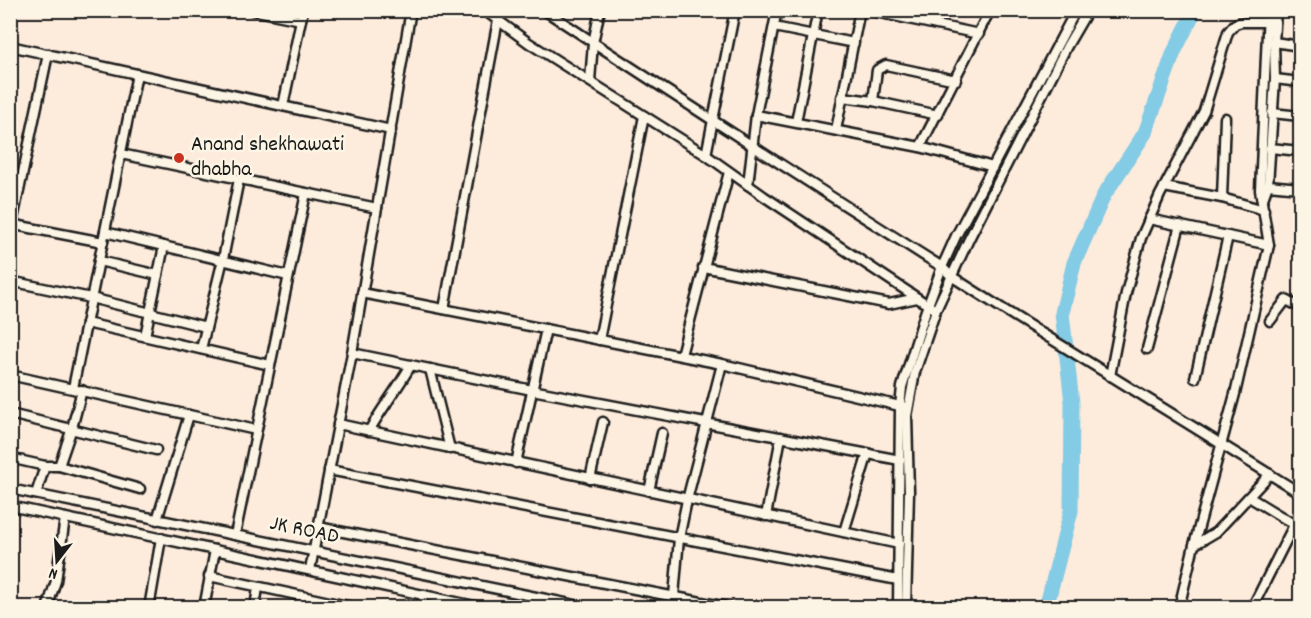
<svg xmlns="http://www.w3.org/2000/svg" width="1311" height="618" viewBox="0 0 1311 618" font-family="Dekko,sans-serif">
<style>
.lines{fill:none;stroke-linecap:round;stroke-linejoin:round}
.river{stroke:#84cbe5;stroke-width:15}
.minor-casing{stroke:#1c1c1c;stroke-width:13}
.minor{stroke:#fcf5e5;stroke-width:8}
.poi-dot{fill:#c8321e;stroke:#fcf5e5;stroke-width:2}
.labels{text-anchor:middle;dominant-baseline:central;stroke-width:5;stroke-linejoin:round;paint-order:stroke}
.poi-label{font-size:22px;fill:#1c1c1c;stroke:#fcf5e5;text-anchor:start}
.street-label{font-size:22px;fill:#1c1c1c;stroke:#fcf5e5}
</style>
<rect width="100%" height="100%" fill="#fdebdc"/>
<filter id="ink" filterUnits="userSpaceOnUse"><feTurbulence type="fractalNoise" baseFrequency=".0167" numOctaves="2"/><feDisplacementMap in="SourceGraphic" scale="12" xChannelSelector="R" yChannelSelector="G"/><feConvolveMatrix kernelMatrix="1 2 1 2 8 2 1 2 1" color-interpolation-filters="sRGB"/></filter>
<g filter="url(#ink)">
<g class="lines">
<polyline class="river" points="1046,608 1071,511 1072,403 1062,313 1074,263 1104,195 1145,133 1174,52 1195,10"/>
<g class="minor-casing">
<g id="minor">
<polyline points="252,10 301,20"/>
<polyline points="484,10 529,43 706,155 765,197 931,307"/>
<path d="M544,10C676,97 809,183 942,267L951,276L1006,311L1300,493"/>
<polyline points="866,10 979,34"/>
<polyline points="774,27 854,43"/>
<polyline points="1274,42 1300,46"/>
<polyline points="10,46 391,130"/>
<polyline points="1275,79 1300,82"/>
<polyline points="590,81 593,43 600,10"/>
<polyline points="842,97 873,101 938,115"/>
<polyline points="873,101 877,70 886,65 956,80"/>
<polyline points="283,106 303,10"/>
<polyline points="1272,113 1300,116"/>
<polyline points="756,115 920,147 993,167"/>
<polyline points="796,122 818,10"/>
<polyline points="836,130 860,10"/>
<polyline points="920,147 990,10"/>
<polyline points="1270,148 1300,151"/>
<polyline points="121,154 377,208"/>
<polyline points="706,155 735,10"/>
<polyline points="748,185 756,115 777,10"/>
<polyline points="1268,185 1300,188"/>
<polyline points="1164,187 1222,198 1264,210"/>
<polyline points="1222,198 1225,118"/>
<polyline points="1263,199 1268,185 1275,79 1274,42 1276,10"/>
<polyline points="1149,219 1269,245"/>
<polyline points="10,224 103,242"/>
<polyline points="12,224 48,54"/>
<polyline points="105,232 288,276"/>
<polyline points="99,261 158,275"/>
<polyline points="703,267 889,304 917,298"/>
<polyline points="10,281 91,298 206,327"/>
<polyline points="362,293 722,364 904,407"/>
<polyline points="444,309 498,20"/>
<polyline points="1270,321 1286,300 1300,307"/>
<polyline points="86,323 270,365"/>
<polyline points="145,336 164,246"/>
<polyline points="599,340 644,116"/>
<polyline points="201,349 223,259 239,179"/>
<polyline points="1147,349 1180,225"/>
<polyline points="352,353 532,390 900,460"/>
<polyline points="681,355 729,172"/>
<polyline points="430,369 450,449"/>
<polyline points="10,375 256,430"/>
<polyline points="1110,376 1126,293 1141,238 1160,195 1204,111 1228,32 1235,24 1242,22 1275,22"/>
<polyline points="1195,378 1228,236"/>
<polyline points="73,388 137,74"/>
<polyline points="10,414 156,450"/>
<polyline points="338,424 899,544"/>
<path d="M369,431C382,408 398,388 411,365"/>
<polyline points="10,458 45,466 59,466 140,489"/>
<polyline points="516,463 546,329"/>
<polyline points="59,466 72,428 82,390"/>
<polyline points="329,470 898,580"/>
<polyline points="590,479 603,422"/>
<polyline points="10,489 590,608"/>
<polyline points="649,491 662,433"/>
<polyline points="36,494 45,466"/>
<polyline points="1249,497 1300,528"/>
<polyline points="10,506 484,608"/>
<polyline points="766,516 781,437"/>
<polyline points="157,520 189,415"/>
<polyline points="318,527 732,608"/>
<polyline points="844,532 868,453"/>
<polyline points="235,535 306,193"/>
<polyline points="1194,545 1216,532 1270,474"/>
<polyline points="310,570 352,353 411,10"/>
<polyline points="209,576 357,608"/>
<polyline points="674,596 679,538 687,500 722,364"/>
<polyline points="47,608 56,581 65,518"/>
<polyline points="149,608 161,538"/>
<polyline points="204,608 215,550"/>
<polyline points="255,608 258,587"/>
<polyline points="422,608 424,595"/>
<polyline points="898,608 900,407 902,387 925,313 942,267 956,236 1076,10"/>
<polyline points="906,608 909,492 907,416 915,372 936,310 969,239 1067,46 1088,10"/>
<polyline points="1179,608 1194,545 1235,394 1269,245 1260,190 1268,10"/>
<polyline points="1252,608 1300,513"/>
</g>
</g>
<use href="#minor" class="minor"/>
</g>
</g>
<circle class="poi-dot" cx="179" cy="158" r="6"/>
<g class="labels">
<g class="poi-label">
<text x="191" y="145">Anand shekhawati<tspan x="191" dy="25">dhabha</tspan></text>
</g>
<g class="street-label">
<text transform="translate(304 531) rotate(12)">JK ROAD</text>
</g>
</g>
<rect width="1311" height="618" fill="none" stroke="#fcf5e5" stroke-width="36"/>
<rect x="18" y="18" width="1275" height="582" fill="none" stroke="#1c1c1c" stroke-width="2" filter="url(#ink)"/>
<g transform="translate(57 561) rotate(197)" stroke="#fcf5e5" stroke-width="4.5" paint-order="stroke">
<path d="M0-4.5L10 22L0 15L-10 22Z" fill="#1c1c1c"/>
<text y="-9" font-size="16" font-weight="bold" text-anchor="middle" fill="#1c1c1c">N</text>
</g>
</svg>
